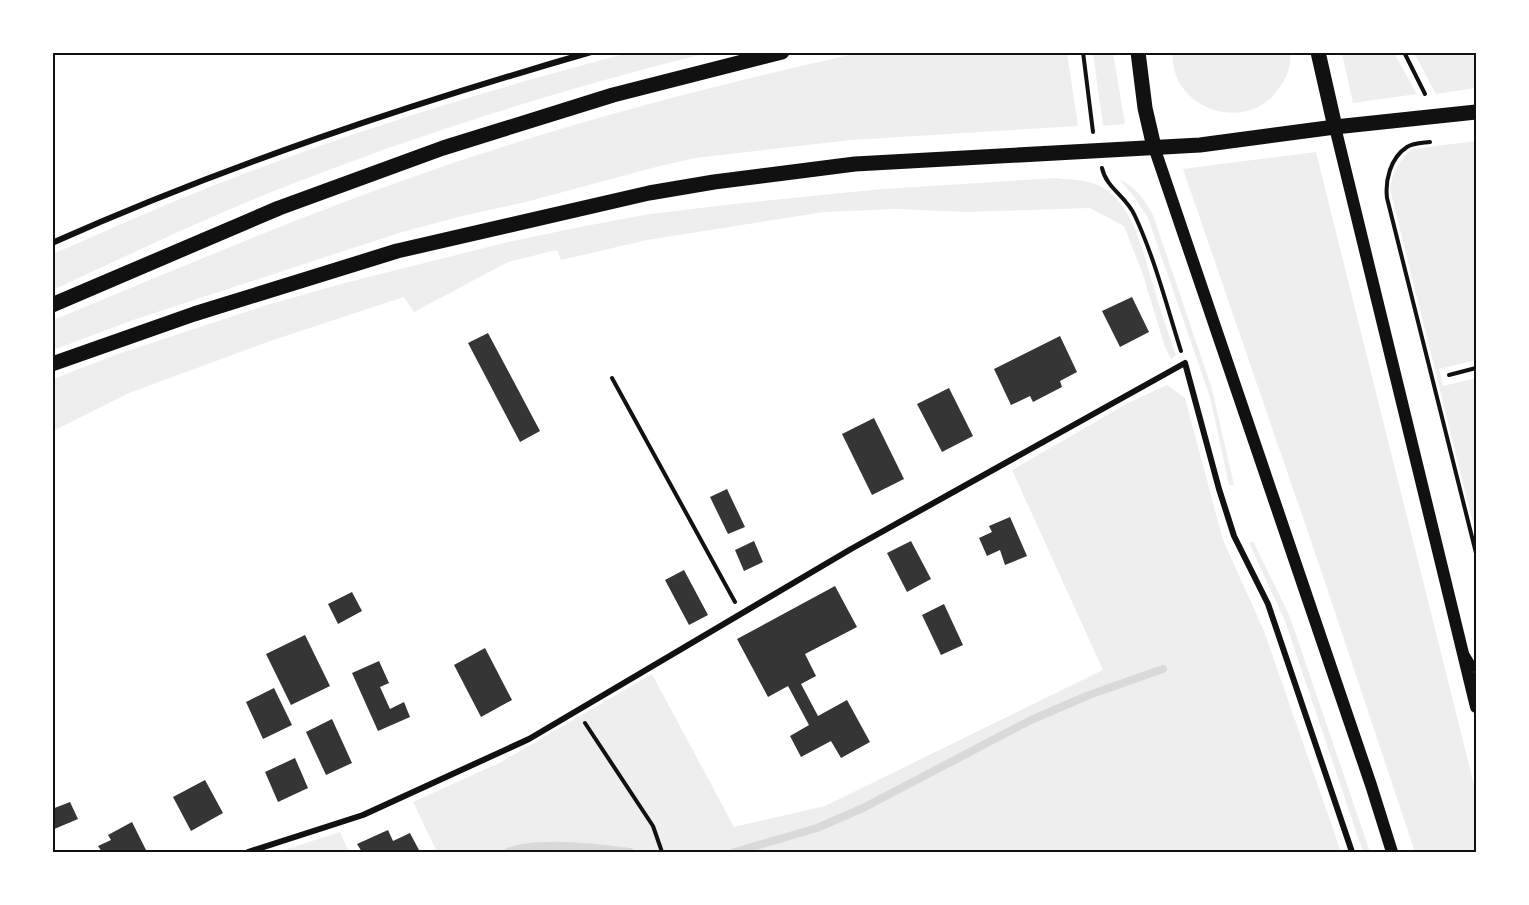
<svg xmlns="http://www.w3.org/2000/svg" width="1529" height="905" viewBox="0 0 1529 905" font-family="Rubik,sans-serif">
<style>
.green{fill:#eee}
.lines{fill:none;stroke-linecap:round;stroke-linejoin:round}
.stream{stroke:#d9d9d9;stroke-width:8}
.building{fill:#353535}
.path{stroke:#111;stroke-width:4}
.minor{stroke:#111;stroke-width:6}
.secondary{stroke:#111;stroke-width:12}
.primary{stroke:#111;stroke-width:15}
.neatline{fill:none;stroke:#111;stroke-width:2}
</style>
<rect width="100%" height="100%" fill="#fff"/>
<g class="green">
<path d="M628,53H707C555,91 405,138 259,197C189,226 121,258 53,290V254C112,228 172,201 233,178C362,128 495,88 628,53Z"/>
<path d="M858,53H1067L1078,126L851,140L695,158L652,168L526,202L462,216L399,233L136,319L53,350V320C166,274 278,225 393,184C545,129 701,88 858,53Z"/>
<polygon points="1093,53 1113,53 1125,124 1103,126"/>
<path d="M1173,53H1290C1292,65 1287,77 1280,87C1249,136 1169,110 1173,53Z"/>
<polygon points="1342,53 1394,53 1417,94 1353,103"/>
<polygon points="1414,53 1476,53 1476,88 1436,94"/>
<path d="M1476,141V360L1439,369L1443,386L1476,378V535L1390,189C1392,172 1399,161 1412,149Z"/>
<polygon points="1316,152 1476,793 1476,852 1415,852 1323,576 1183,169"/>
<path d="M1056,178C1073,180 1090,179 1105,189C1135,209 1143,253 1153,285C1160,309 1168,332 1176,355L1171,359L1165,347L1142,272L1124,226L1090,208L968,212L895,209L824,212L647,240L561,260L557,250L508,262L414,312L404,297L270,341L129,393L53,431V379L118,354L267,305L341,284L508,242L580,227L650,214L743,203L882,189Z"/>
<path d="M1119,179C1136,187 1144,199 1153,215L1212,389L1234,485H1229L1210,397L1148,218L1135,198Z"/>
<polygon points="1167,385 1185,398 1223,540 1264,631 1341,852 437,852 413,802 501,762 652,674 734,827 825,806 1103,670 1012,470 1130,402"/>
<polygon points="1253,541 1290,617 1370,852 1363,852 1285,621 1249,543"/>
<polygon points="340,832 349,852 278,852"/>
</g>
<g class="lines">
<g class="stream">
<path d="M508,852C538,840 598,848 630,852"/>
<polyline points="735,852 817,828 863,808 1031,720 1089,695 1163,669"/>
</g>
</g>
<g class="building">
<polygon points="1132,297 1149,332 1120,347 1102,311"/>
<polygon points="488,333 540,431 520,442 468,343"/>
<polygon points="1060,336 1077,372 1060,381 1062,387 1033,402 1030,396 1011,405 994,369"/>
<polygon points="949,388 973,436 942,452 917,404"/>
<polygon points="874,418 904,479 872,495 842,434"/>
<polygon points="727,489 745,527 728,534 710,497"/>
<polygon points="1010,517 1027,556 1005,565 1000,550 987,556 979,538 992,532 989,526"/>
<polygon points="754,541 763,562 744,571 735,550"/>
<polygon points="911,541 931,579 907,592 887,553"/>
<polygon points="684,570 708,615 689,625 665,580"/>
<polygon points="835,586 857,627 805,654 816,676 801,684 818,716 847,700 870,742 841,758 831,741 801,757 790,736 809,725 788,686 768,697 737,639"/>
<polygon points="352,592 362,611 338,624 328,604"/>
<polygon points="944,604 963,645 941,655 922,615"/>
<polygon points="305,635 330,686 291,705 266,654"/>
<polygon points="485,648 512,700 481,717 454,665"/>
<polygon points="379,661 389,683 380,687 390,709 404,702 410,717 378,731 352,673"/>
<polygon points="274,688 292,725 263,739 246,702"/>
<polygon points="332,719 352,763 326,775 306,732"/>
<polygon points="295,758 308,788 278,802 265,772"/>
<polygon points="205,780 223,813 191,831 173,797"/>
<polygon points="70,802 78,819 52,830 52,809"/>
<polygon points="132,822 147,852 102,852 98,846 111,840 108,835"/>
<polygon points="388,830 393,841 410,833 420,852 362,852 357,844"/>
</g>
<g class="lines">
<g class="path">
<polyline points="1083,52 1093,132"/>
<polyline points="1404,52 1425,94"/>
<path d="M1430,142C1423,143 1413,143 1407,147C1390,158 1385,181 1387,198L1476,553"/>
<path d="M1102,168C1106,188 1127,197 1135,216C1155,259 1167,307 1181,351"/>
<polyline points="1449,375 1476,368"/>
<polyline points="612,378 735,602"/>
<polyline points="585,723 653,826 662,852"/>
</g>
<g class="minor">
<path d="M52,243C227,165 407,105 591,52"/>
<polyline points="1467,655 1476,670"/>
<polyline points="248,852 363,815 529,739 851,549 1185,363 1219,489 1234,536 1268,604 1352,852"/>
</g>
<g class="secondary">
<polyline points="1335,127 1476,707"/>
<polyline points="1154,147 1371,785 1392,852"/>
</g>
<g class="primary">
<polyline points="1138,52 1145,108 1154,147"/>
<polyline points="1318,52 1335,127"/>
<polyline points="52,305 279,208 443,148 613,95 782,52"/>
<polyline points="52,364 194,314 397,251 649,193 714,182 855,164 1200,145 1335,127 1476,112"/>
</g>
</g>
<rect width="1529" height="905" fill="none" stroke="#ffffff" stroke-width="108"/>
<rect x="54" y="54" width="1421" height="797" class="neatline"/>
</svg>
